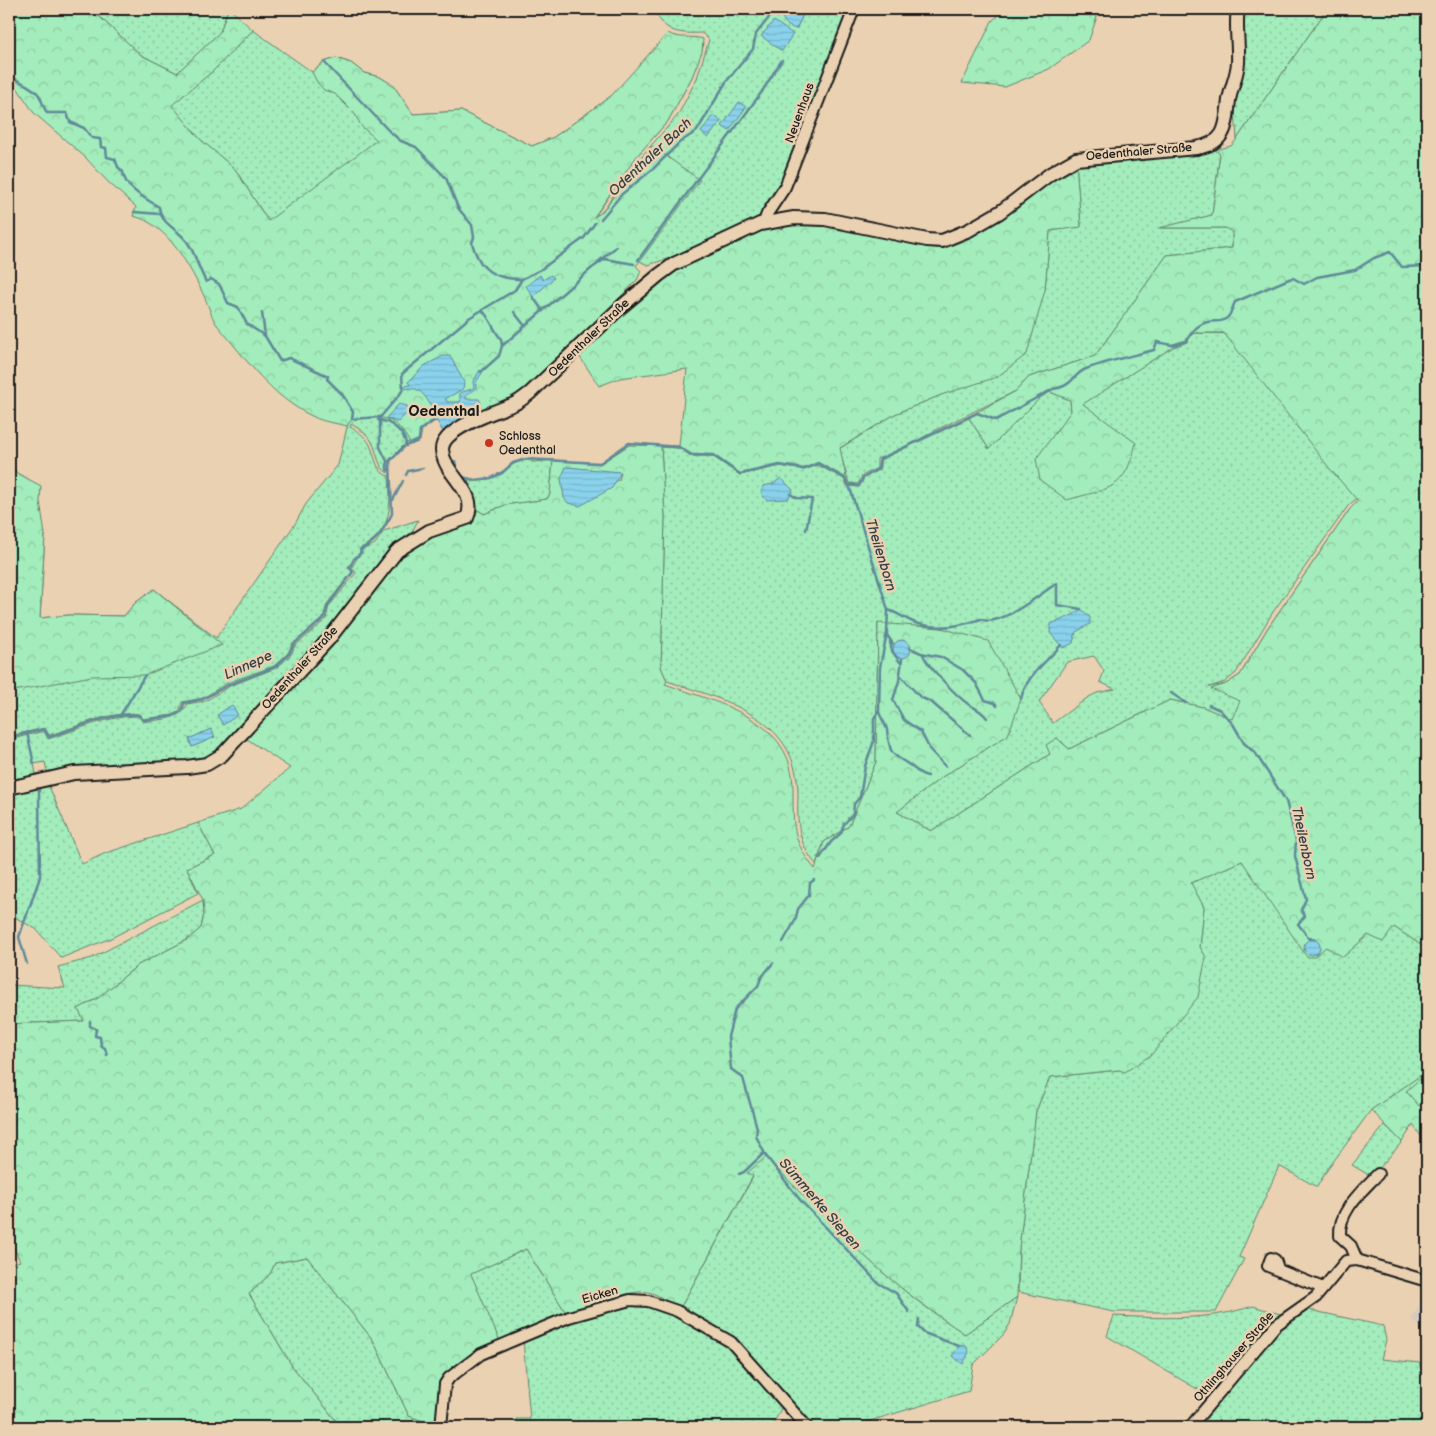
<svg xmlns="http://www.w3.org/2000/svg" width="1436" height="1436" viewBox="0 0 1436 1436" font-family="'Balsamiq Sans',sans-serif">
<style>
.built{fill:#d7cac3}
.grass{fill:url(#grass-dots);stroke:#60846c;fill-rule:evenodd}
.forest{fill:url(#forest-crowns);stroke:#60846c;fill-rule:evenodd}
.pitch{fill:#a3ecbb;stroke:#60846c}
.water{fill:url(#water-rules);stroke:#5e8999}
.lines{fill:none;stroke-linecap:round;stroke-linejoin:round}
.stream{stroke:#5e8999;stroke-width:2.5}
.minor-casing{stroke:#1c1c1c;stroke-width:14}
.major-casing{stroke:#1c1c1c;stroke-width:16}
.minor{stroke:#ead1b2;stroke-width:10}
.major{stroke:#ead1b2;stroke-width:12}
.poi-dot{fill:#c8321e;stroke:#ead1b2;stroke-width:2}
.labels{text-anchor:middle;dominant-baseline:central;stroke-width:5;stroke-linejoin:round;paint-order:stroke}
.street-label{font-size:12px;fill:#1c1c1c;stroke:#ead1b2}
.poi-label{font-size:12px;fill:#1c1c1c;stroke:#ead1b2;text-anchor:start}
.water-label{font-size:14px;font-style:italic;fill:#324046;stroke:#ead1b2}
.quarter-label{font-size:15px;font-weight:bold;fill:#1c1c1c;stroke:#ead1b2}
</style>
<defs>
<pattern id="grass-dots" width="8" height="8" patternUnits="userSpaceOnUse" patternTransform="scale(1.25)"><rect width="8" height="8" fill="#a3ecbb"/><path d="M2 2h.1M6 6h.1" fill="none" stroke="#8ccaa0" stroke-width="1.8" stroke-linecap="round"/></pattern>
<pattern id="forest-crowns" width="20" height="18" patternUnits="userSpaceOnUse" patternTransform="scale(1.25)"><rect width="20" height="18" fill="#a3ecbb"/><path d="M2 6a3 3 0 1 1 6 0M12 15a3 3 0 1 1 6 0" fill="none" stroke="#8ccaa0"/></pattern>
<pattern id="water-rules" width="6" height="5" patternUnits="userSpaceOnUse" patternTransform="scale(1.25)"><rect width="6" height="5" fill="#8ad2ec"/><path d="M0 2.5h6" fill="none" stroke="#76b4ca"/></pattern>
</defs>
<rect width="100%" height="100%" fill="#ead1b2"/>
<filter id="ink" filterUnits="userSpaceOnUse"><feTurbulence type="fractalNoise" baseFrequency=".02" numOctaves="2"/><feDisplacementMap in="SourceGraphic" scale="10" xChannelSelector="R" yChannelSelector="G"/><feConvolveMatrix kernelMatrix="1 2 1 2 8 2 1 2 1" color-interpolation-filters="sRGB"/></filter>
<g filter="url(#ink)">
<polygon class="built" points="1427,1292 1427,1330 1411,1320"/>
<g class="grass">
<polygon points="91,9 228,9 220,32 177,73 141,55"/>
<path d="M653,9H787L782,16L796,29L806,9H852L783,187L763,217L698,249L648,265C625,256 614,232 601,213L640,158L678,115L697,78L709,40L702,33C677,34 666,33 653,9Z"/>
<polygon points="1242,9 1327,9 1237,139 1234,99"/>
<polygon points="253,30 312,72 324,62 336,58 351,63 364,73 380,77 393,85 413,114 461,111 532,146 554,137 611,96 704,44 692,77 668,121 637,156 594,218 281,212 268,221 235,169 200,139 171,105 213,71"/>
<polygon points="1215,150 1220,153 1212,215 1162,228 1225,228 1232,232 1232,248 1167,255 1095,356 1029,377 1016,391 934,431 899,451 877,459 877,468 862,476 858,484 849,483 839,449 895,414 941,395 1045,290 1050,231 1081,226 1076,162"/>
<path d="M1193,333L1248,334L1384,474L1348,506L1273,612L1236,673L1225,682L1209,687L1226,684L1240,675L1267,629L1350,509L1344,956L1368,935L1394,927L1427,949V1071L1371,1110L1325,1173L1317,1187L1279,1166L1239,1257L1244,1259L1216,1312H1114L1018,1292L1019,1248L1036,1111L1050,1077L1119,1070L1200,947L1204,907L1190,883L1242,861L1240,725L1203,707L1170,700L1069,749L1061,741L1050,754L931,831L897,812L942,777L1008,735L878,623L876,762L849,826L824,842L816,864C798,844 797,822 798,796C799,719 728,701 667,681L661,667L665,517L661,447L679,448L691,456H712L740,475L780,466L804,470L818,465L844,479L847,486L859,487L864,478L880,469V460L969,418L989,449L1041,397L1050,392L1070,400L1071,411L1173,347L1187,342ZM1094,656L1104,671L1100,682L1115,689L1097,693L1087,698L1053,723L1039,702L1067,662Z"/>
<path d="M401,395L419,430L418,439L406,443L388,461V473C378,469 377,451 372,442C367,433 359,429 351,424L350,427C357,431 364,435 369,443C375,453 375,473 389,476C391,509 392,532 359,549L360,552L348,567L352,572L327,604L323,618L308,633L292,644L288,653L274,666L227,683L203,698L182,702L180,710L173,715L143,719L139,714C106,711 79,727 49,735L45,728L9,736V583L39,560L45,535L40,618L69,615L124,616L135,603L154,589L216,638L295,524L306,504L338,465L348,423L351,419L382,417Z"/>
<path d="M527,460L535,462L553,460L550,494L547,499L505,505L484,514H481L479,510L469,523L450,464L454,463L461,478C492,491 502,463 527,460Z"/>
<path d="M418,520L412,532L393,547L368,577L325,638L226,745L213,755L196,762L48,776L45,762L34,764L37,779L9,784V740L44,731L48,739C78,730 106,716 138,716L143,722C158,719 181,721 187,704L205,701L230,686L276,668L290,656L295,646L326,619L329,606L356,573L352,567L362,550L375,544L384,531ZM211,729L214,737L192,747L189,739Z"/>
<polygon points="48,784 82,864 106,853 198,823 215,855 187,868 198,893 111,938 61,958 36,929 9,914 9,792"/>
<polygon points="203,900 204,914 201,928 187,940 138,965 98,998 78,1009 84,1021 9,1024 9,985 65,988 58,967 92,958"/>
<polygon points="1385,1125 1402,1142 1372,1177 1352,1165"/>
<path d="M766,1156C809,1201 852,1247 900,1287C920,1304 943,1319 965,1334L1017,1297L1010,1324L1004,1334L973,1365L969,1391L850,1427H810L732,1340L679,1310L753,1177L746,1173Z"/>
<polygon points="526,1249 568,1316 501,1344 470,1274"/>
<polygon points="307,1257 373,1340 409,1416 436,1427 341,1427 292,1366 249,1294 270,1274 275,1263"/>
<polygon points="646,1297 729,1344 784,1402 772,1427 514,1427 516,1419 530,1419 523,1339 570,1319"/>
<path d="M1253,1306L1280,1314L1209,1396L1107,1336L1114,1316C1161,1318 1208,1321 1253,1306Z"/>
<polygon points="1305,1309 1383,1326 1386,1340 1381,1359 1420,1363 1420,1367 1427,1369 1427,1427 1194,1427 1272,1336"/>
</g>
<g class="forest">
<path d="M9,9H91L141,55L177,73L220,32L228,9H230L253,30L213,71L172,105L200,139L235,169L268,221L377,140L362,127L354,113L335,94L324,90L317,82L312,72L324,62L336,58L351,63L364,73L380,77L393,85L413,114L461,111L532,146L554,137L611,96L668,33C679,40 691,35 703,39L702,52L692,77L668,121L637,156L594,217L601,213L652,146L700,180L636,266L641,271L637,280L528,390L464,422L437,420L422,430L420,441L411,445C395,414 383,416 352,419L347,426C336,423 323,422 314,417C272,398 246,359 218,326C212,319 209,307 205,298C191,268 167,223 133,216L136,207L107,181L85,157L34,113L18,89L9,82Z"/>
<polygon points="1005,9 1098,9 1099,11 1089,40 1049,69 1005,87 962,83 992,21"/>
<path d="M1327,9H1427V949L1394,927L1383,942L1368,935L1343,957L1326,947L1314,957H1307L1242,861L1191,883L1204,907L1200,947L1206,957L1198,997L1151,1055L1125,1072L1119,1070L1050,1077L1036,1111L1019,1248L1017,1297L965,1334C943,1319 921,1304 900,1287C852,1247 809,1202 766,1157L747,1173L753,1176L679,1310C670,1304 659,1294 648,1292C627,1289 589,1309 568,1316L526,1249L471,1274L501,1344L476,1349L445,1378L440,1427L409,1416L373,1340L307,1257L275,1263L270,1274L249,1294L292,1366L341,1427H9V1264L20,1261L9,1237V1024L84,1021L78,1009L98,998L138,965L187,940L201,928L204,914L203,900L187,868L215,855L198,823L241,809L290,768L244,737L394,563C406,552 417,542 432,536C453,526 464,532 478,510L484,514L505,505L547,499L550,494L553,460L600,464L629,445L679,446L687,369L620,378L599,386L578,354L677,267L742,236L778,225L826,223L944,247L1076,162L1081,227L1050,231L1045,290L1027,354L997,377L941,395L895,414L840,448L846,477L844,479L818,465L804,470L780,466L740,475L712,456H691L679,448L661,447L665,517L661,667L667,681L665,684C720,704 794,719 793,790C793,824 792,842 815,869L824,842L849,826L876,762L878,623L941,628L988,641L1021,699L1008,735L942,777L897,812L931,831L1050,754L1046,745L1057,738L1069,749L1170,700L1203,707L1232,719L1240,701L1211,689L1226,684L1240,675L1267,629L1350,509L1358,501L1330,469L1224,333H1193L1187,342L1173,347L1083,404L1136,443C1124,492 1111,487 1067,500L1040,480L1036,459L1071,411L1070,400L1050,392L1041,397L989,449L969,418L977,412L1016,391L1029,377L1095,356L1167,255L1232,248L1233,232L1225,228H1159L1212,215L1220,154L1215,150L1231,146L1237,139ZM567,467L621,473L619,480L562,489Z"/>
<polygon points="9,463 17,473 41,486 40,501 45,535 40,618 69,615 124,616 135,603 154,589 222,645 145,675 92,676 9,692"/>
<polygon points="1427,1071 1427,1144 1413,1125 1402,1142 1371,1110"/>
</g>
<polygon class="pitch" points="1427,1073 1427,1099 1419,1106 1406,1091"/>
<g class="water">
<path d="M787,9H806L796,29C789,27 784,24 782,16Z"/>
<polygon points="774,21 793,34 782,51 761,36"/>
<polygon points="739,102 746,107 729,131 722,126"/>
<polygon points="713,115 721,121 708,138 701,132"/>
<polygon points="540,275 543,280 551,275 554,278 533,297 526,286"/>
<path d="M443,356H450L464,382L463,389L445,399L447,402H460V393L474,388L473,382L480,370L482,373L476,382V389L466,395V399H479L481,403C467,412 459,426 445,436L437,421L435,422V412C426,399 422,385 404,389V386L410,385L408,382L424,366Z"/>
<polygon points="399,404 407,406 408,412 398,422 386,418"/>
<polygon points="566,467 621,472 612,488 580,506 568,503 564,498 561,478"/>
<polygon points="781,478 793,490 788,499 766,500 761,493 763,486 773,484"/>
<polygon points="1081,609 1090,617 1090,624 1076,632 1073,643 1063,648 1050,633 1051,624 1073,615"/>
<circle cx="902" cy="649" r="9"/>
<polygon points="232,705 238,715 223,725 217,715"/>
<polygon points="211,729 215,737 192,747 189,739"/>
<circle cx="1312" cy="947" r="8"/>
<polygon points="965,1345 969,1352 963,1364 952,1356 959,1346"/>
</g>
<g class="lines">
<g class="stream">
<path d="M324,62L389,131L401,141L416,147L446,178L458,208L472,225L474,237L472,243C480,271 494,279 522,279"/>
<path d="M9,75C17,81 34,87 39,95C42,100 43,107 47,113H67L70,122L84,128L92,138L100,139L101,147L106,148L107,157L115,159L118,167L123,172C124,188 146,199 159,207C161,225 179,229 188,243C196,255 199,270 206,282L211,279L219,284L228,303L238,307L247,324L265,336L280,361L289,358L328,376L327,379L342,394L353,412L352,419L380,417"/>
<polyline points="134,212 160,214"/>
<polyline points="601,219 622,194 653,169 680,142 697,131 726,82 753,49 756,34 776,9"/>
<polyline points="638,260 761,93 782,60"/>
<polyline points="598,262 616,247"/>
<polyline points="533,297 543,311"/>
<path d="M483,311C491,320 494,331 501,339L502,346"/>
<polyline points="514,312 525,326"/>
<polyline points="262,313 265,336"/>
<polyline points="481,372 499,356 502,346 592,268 605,259 634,264"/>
<polyline points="380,420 380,447 387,461 387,470 390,470"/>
<polyline points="408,445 419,440 420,430 434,420"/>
<path d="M406,446C406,433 391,421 378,420L400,394L403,389L402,374L469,318L515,290L522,279L540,270L584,238L595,223"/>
<polyline points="450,463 455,461 457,470"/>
<polyline points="406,475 408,471 423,468"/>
<path d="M462,477L475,480L491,478L502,473L513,463L526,459L600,463L629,443L679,447L692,455H713L740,474L780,465L804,469L818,463L845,478L848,484L859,486L863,478L878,469L880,459L977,413L996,420L1053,389C1074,386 1073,374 1086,369C1108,361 1131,356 1154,350L1157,342L1172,345L1186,341C1205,310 1218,328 1228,317C1231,314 1233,306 1235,302L1289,279L1293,278L1304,284L1317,277L1355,270L1374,258L1390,252L1402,267L1427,266"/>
<path d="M849,485L888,610C899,613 909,622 919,624C940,630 961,626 981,619C998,629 1042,593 1057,583V605L1081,609"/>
<polyline points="790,494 797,498 812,499 806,530"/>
<polyline points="393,500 403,481"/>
<polyline points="887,635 893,644"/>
<polyline points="890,642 892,651 900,662"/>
<polyline points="910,648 921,653 941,657 963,670 976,683 985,700 995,703 997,706"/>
<path d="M923,654C926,665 958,697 968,704C976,709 981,710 987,718"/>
<polyline points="902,659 899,681 893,700 904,720 921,732 930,750 945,766"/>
<polyline points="900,675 920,697 931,702 970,735"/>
<polyline points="1171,693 1186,703"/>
<path d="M1021,699C1026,675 1046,663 1061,645"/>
<polyline points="1209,705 1220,710 1233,724 1244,743 1256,754 1286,801 1296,840 1295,856 1306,899 1301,910 1305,916 1298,924 1309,938 1314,939"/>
<path d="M879,712C881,719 886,724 887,730C890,752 889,753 908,764C916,769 919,775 928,776"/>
<polyline points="120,716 145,675"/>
<polyline points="27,732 34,764"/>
<path d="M9,738L44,729L49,737C78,728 107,713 139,715L143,720L173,716L182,711L184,703L203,699L228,685L275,667L289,654L294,644L324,618L328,605L353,572L350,567L354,559L361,553V549C377,542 383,530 392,514L390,461L404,447"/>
<polyline points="820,858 831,842 841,833 844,824 853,814 854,804 860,797 865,766 874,741 874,718 879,711 880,667 887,633 888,610"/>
<polyline points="783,942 795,921 798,909 809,895 810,883 814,880"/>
<polyline points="773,963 761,978 758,986 735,1009 728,1037 731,1069 743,1078 757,1128 756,1136 766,1156 801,1201 878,1283 896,1293 909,1312"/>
<polyline points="27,964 19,937 40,877 39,790"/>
<polyline points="90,1021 90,1026 96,1029 95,1036 100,1037 101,1046 105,1048 107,1055"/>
<polyline points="739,1174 744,1172 764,1153"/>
<polyline points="919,1319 918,1327 924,1333 959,1346"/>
</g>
<g class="minor-casing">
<g id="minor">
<polyline points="764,222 767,214 785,187 854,9"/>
<path d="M1357,1260L1351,1246L1340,1236C1338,1211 1363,1190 1378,1174"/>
<path d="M1279,1271L1275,1260L1271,1258L1268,1266C1286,1273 1305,1281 1323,1288"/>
<polyline points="441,1427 445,1384 449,1378 481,1354 569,1317 630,1300 648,1301 677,1311 731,1342 807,1427"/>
<polyline points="1190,1427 1276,1325 1316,1297 1346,1261 1357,1260 1427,1281"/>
</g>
</g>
<g class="major-casing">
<path id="major" d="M9,788L74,773L187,767L207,764L222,755L328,640L397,551L429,531L467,518C479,491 444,476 442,450C441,428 498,411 514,404C520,401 525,397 530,393L622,306L659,275L674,264L760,224L794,218L825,219L927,240L942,241L969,230L1000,212L1050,174L1076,159L1196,148C1227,143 1226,126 1229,100C1231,88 1237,76 1238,63C1239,45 1235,26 1238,9"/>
</g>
<use href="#minor" class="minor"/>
<use href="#major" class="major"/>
</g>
</g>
<circle class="poi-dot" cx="489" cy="443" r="5"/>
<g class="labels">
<g class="street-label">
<text transform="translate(800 113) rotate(-70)">Neuenhaus</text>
<text transform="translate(1139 152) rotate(-5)">Oedenthaler Straße</text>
<text transform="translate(589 338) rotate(-44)">Oedenthaler Straße</text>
<text transform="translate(300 668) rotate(-48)">Oedenthaler Straße</text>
<text transform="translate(600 1295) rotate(-16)">Eicken</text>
<text transform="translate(1234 1357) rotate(-49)">Othlinghauser Straße</text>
</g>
<g class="poi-label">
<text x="499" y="436">Schloss<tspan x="499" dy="14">Oedenthal</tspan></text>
</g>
<g class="water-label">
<text transform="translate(650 157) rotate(-43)">Odenthaler Bach</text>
<text transform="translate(881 555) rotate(73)">Theilenborn</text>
<text transform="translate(248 665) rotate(-24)">Linnepe</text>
<text transform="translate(1304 843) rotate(78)">Theilenborn</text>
<text transform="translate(820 1204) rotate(49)">Sümmerke Siepen</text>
</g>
<g class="quarter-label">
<text x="444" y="411">Oedenthal</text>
</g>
</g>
<rect width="1436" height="1436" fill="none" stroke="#ead1b2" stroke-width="30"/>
<rect x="15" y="15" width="1406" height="1406" fill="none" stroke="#1c1c1c" stroke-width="2" filter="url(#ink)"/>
</svg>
